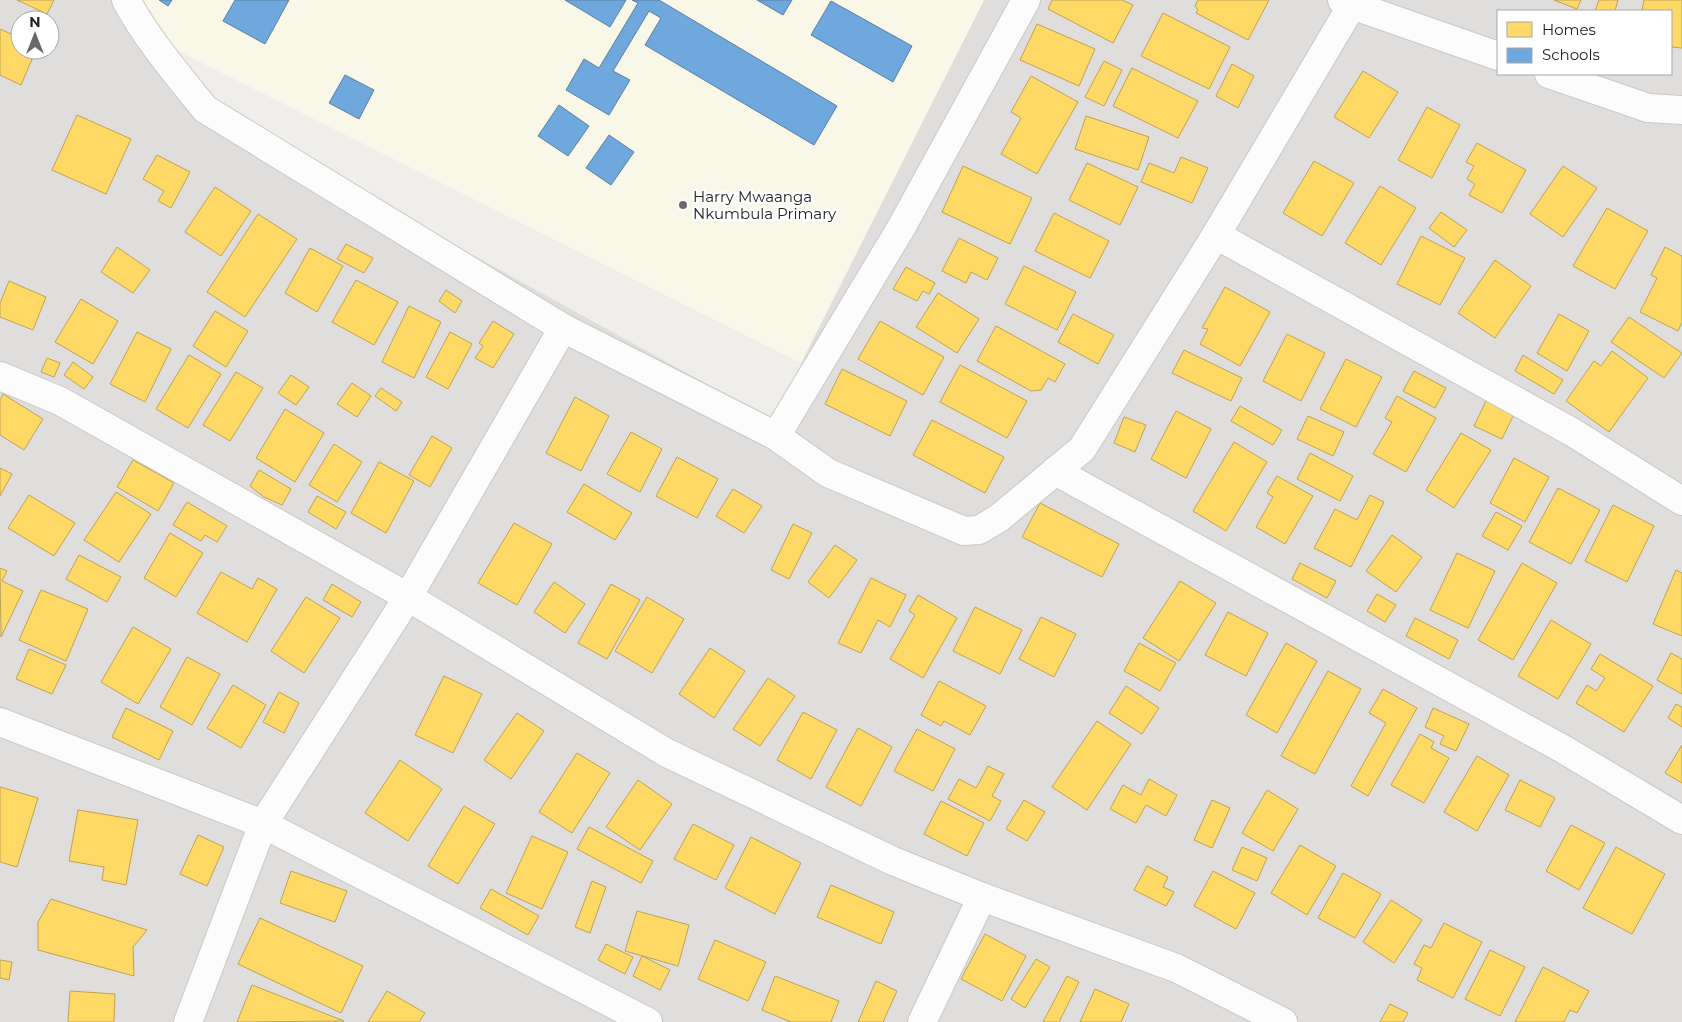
<svg xmlns="http://www.w3.org/2000/svg" width="1682" height="1022" viewBox="0 0 1682 1022" font-family="Montserrat,sans-serif">
<style>
.residential{fill:#dfdedc;fill-rule:evenodd}
.education{fill:#f8f7e8}
.homes{fill:#ffd966;stroke:#bda252}
.schools{fill:#6fa8dc;stroke:#5880a4}
.lines{fill:none;stroke-linecap:round;stroke-linejoin:round}
.street-casing{stroke:#c9c8c7;stroke-width:30}
.street{stroke:#fdfcfc;stroke-width:28}
.poi-dot{fill:#6a6968;stroke:#fff;stroke-width:2}
.labels{text-anchor:middle;dominant-baseline:central;stroke-width:5;stroke-linejoin:round;paint-order:stroke}
.poi-label{font-size:15px;fill:#222;stroke:#fff;text-anchor:start}
</style>
<rect width="100%" height="100%" fill="#f0eeeb"/>
<path class="residential" d="M0,0H119L204,107L785,427L801,363L984,0H1682V1022H0ZM1498,11H1671V74H1498ZM20,20H50V50H20Z"/>
<polygon class="education" points="123,0 984,0 801,363 168,46"/>
<g class="homes">
<polygon points="17,0 54,0 47,14"/>
<polygon points="1052,0 1122,0 1133,5 1113,43 1048,9"/>
<polygon points="1198,0 1269,0 1248,40 1196,13 1198,10 1195,6"/>
<polygon points="1554,0 1581,0 1577,9"/>
<polygon points="1599,0 1618,0 1615,11 1595,11"/>
<polygon points="1644,0 1682,0 1682,48 1671,47 1671,11 1642,11"/>
<polygon points="1163,13 1230,47 1209,89 1141,56"/>
<polygon points="1037,24 1095,49 1079,86 1020,60"/>
<polygon points="0,29 20,38 20,50 36,50 21,85 0,75"/>
<polygon points="1104,61 1122,70 1104,106 1085,97"/>
<polygon points="1232,64 1254,76 1238,108 1216,96"/>
<polygon points="1132,68 1198,101 1178,138 1113,106"/>
<polygon points="1363,71 1398,92 1369,138 1334,117"/>
<polygon points="1031,76 1078,102 1037,174 1001,154 1021,118 1011,112"/>
<polygon points="1427,107 1460,125 1432,178 1398,160"/>
<polygon points="77,115 131,139 106,194 52,170"/>
<polygon points="1086,116 1149,137 1138,170 1075,149"/>
<polygon points="1477,143 1526,170 1502,213 1469,195 1475,184 1467,179 1474,166 1466,162"/>
<polygon points="157,155 190,172 171,208 158,201 164,191 143,179"/>
<polygon points="1181,157 1208,168 1192,203 1141,182 1149,163 1174,173"/>
<polygon points="1314,161 1354,183 1322,236 1283,213"/>
<polygon points="1087,163 1138,187 1120,225 1069,200"/>
<polygon points="963,166 1032,198 1010,244 942,212"/>
<polygon points="1563,166 1597,188 1563,237 1530,214"/>
<polygon points="1380,186 1416,208 1381,265 1345,243"/>
<polygon points="215,187 251,211 221,256 185,232"/>
<polygon points="1607,208 1648,231 1615,289 1573,266"/>
<polygon points="1441,212 1467,230 1454,247 1429,228"/>
<polygon points="1054,213 1109,241 1090,278 1035,251"/>
<polygon points="258,214 297,239 245,317 207,292"/>
<polygon points="1421,236 1465,258 1440,305 1397,284"/>
<polygon points="959,238 998,258 987,280 971,272 966,283 942,271"/>
<polygon points="346,244 373,258 364,273 337,259"/>
<polygon points="117,247 150,270 133,293 101,272"/>
<polygon points="1665,247 1682,256 1682,322 1678,331 1640,312 1657,278 1651,275"/>
<polygon points="310,248 343,266 317,312 285,293"/>
<polygon points="1495,260 1531,286 1495,338 1458,313"/>
<polygon points="1024,266 1076,292 1057,330 1005,304"/>
<polygon points="906,267 935,283 929,294 923,291 917,301 893,289"/>
<polygon points="356,280 398,302 374,345 332,322"/>
<polygon points="9,281 46,297 33,330 0,317 0,303"/>
<polygon points="1225,287 1270,312 1240,366 1200,344 1208,329 1202,328"/>
<polygon points="446,290 462,301 455,313 439,301"/>
<polygon points="938,293 979,319 957,353 916,327"/>
<polygon points="81,299 118,321 93,364 55,342"/>
<polygon points="409,306 441,322 414,378 382,362"/>
<polygon points="215,311 248,331 226,367 193,346"/>
<polygon points="1073,314 1114,335 1098,364 1058,342"/>
<polygon points="1559,314 1589,331 1567,371 1537,353"/>
<polygon points="1629,317 1682,353 1664,378 1611,342"/>
<polygon points="493,321 514,334 493,368 475,358 483,346 479,343"/>
<polygon points="880,321 944,357 923,395 858,359"/>
<polygon points="996,326 1065,364 1055,382 1048,378 1041,390 1031,391 977,361"/>
<polygon points="137,332 171,349 145,402 110,384"/>
<polygon points="450,332 472,344 448,389 426,377"/>
<polygon points="1287,334 1325,353 1301,401 1263,381"/>
<polygon points="1184,350 1242,378 1231,401 1172,373"/>
<polygon points="1612,351 1648,378 1609,432 1566,401 1594,361 1601,366"/>
<polygon points="189,355 221,374 188,428 156,409"/>
<polygon points="1523,355 1563,380 1554,394 1515,371"/>
<polygon points="47,358 60,363 54,377 41,372"/>
<polygon points="1346,359 1382,377 1356,427 1320,409"/>
<polygon points="73,362 93,377 84,389 64,375"/>
<polygon points="960,365 1027,401 1007,438 940,402"/>
<polygon points="842,369 907,401 890,436 825,404"/>
<polygon points="1414,371 1446,388 1435,408 1403,391"/>
<polygon points="236,372 263,388 230,441 203,425"/>
<polygon points="291,375 309,387 296,405 278,393"/>
<polygon points="352,383 371,396 357,417 337,404"/>
<polygon points="381,388 402,402 396,411 375,396"/>
<polygon points="3,394 43,419 24,450 0,435 0,400"/>
<polygon points="1397,396 1436,418 1406,472 1373,454 1392,422 1385,418"/>
<polygon points="575,397 609,416 581,471 546,453"/>
<polygon points="1486,401 1514,414 1502,439 1474,426"/>
<polygon points="1240,406 1282,430 1273,445 1231,421"/>
<polygon points="285,409 324,433 295,482 256,458"/>
<polygon points="1176,411 1211,429 1186,478 1151,459"/>
<polygon points="1308,416 1344,432 1333,456 1297,439"/>
<polygon points="1124,417 1146,425 1135,452 1114,443"/>
<polygon points="932,420 1004,457 985,493 913,455"/>
<polygon points="631,432 662,449 640,492 607,474"/>
<polygon points="1461,433 1491,450 1454,508 1426,490"/>
<polygon points="432,436 452,448 430,487 409,475"/>
<polygon points="1234,442 1267,462 1226,531 1193,511"/>
<polygon points="334,444 362,462 337,502 309,485"/>
<polygon points="1310,453 1353,476 1340,501 1297,479"/>
<polygon points="677,457 718,479 697,518 656,496"/>
<polygon points="1514,458 1549,477 1525,522 1490,503"/>
<polygon points="133,460 174,483 158,511 117,487"/>
<polygon points="379,462 414,481 386,533 351,513"/>
<polygon points="0,468 12,474 0,496"/>
<polygon points="259,470 291,489 282,505 264,497 250,486"/>
<polygon points="1277,476 1313,496 1285,544 1256,527 1273,497 1267,493"/>
<polygon points="584,484 632,513 615,540 567,512"/>
<polygon points="1558,488 1600,510 1571,564 1529,542"/>
<polygon points="733,489 762,506 744,533 716,516"/>
<polygon points="116,492 151,514 119,562 84,540"/>
<polygon points="29,495 75,523 54,556 8,528"/>
<polygon points="1370,495 1384,502 1351,567 1314,548 1335,509 1357,520"/>
<polygon points="317,496 346,512 336,529 308,512"/>
<polygon points="187,502 227,526 217,542 205,535 201,541 173,525"/>
<polygon points="1040,503 1119,544 1102,577 1022,537"/>
<polygon points="1613,505 1654,526 1627,582 1585,561"/>
<polygon points="1496,512 1522,526 1508,550 1482,536"/>
<polygon points="514,523 552,544 517,605 478,583"/>
<polygon points="793,524 812,533 789,579 771,570"/>
<polygon points="170,533 203,553 176,597 144,578"/>
<polygon points="1392,535 1422,557 1396,592 1366,571"/>
<polygon points="835,545 857,560 829,598 808,582"/>
<polygon points="1457,553 1495,571 1468,628 1430,610"/>
<polygon points="79,555 121,577 107,602 66,579"/>
<polygon points="1300,563 1336,581 1327,598 1292,579"/>
<polygon points="1522,563 1557,583 1513,660 1478,640"/>
<polygon points="0,568 7,571 2,581 23,591 1,637"/>
<polygon points="1676,570 1682,573 1682,636 1653,624"/>
<polygon points="221,572 252,589 258,578 277,589 247,642 197,613"/>
<polygon points="871,578 906,595 890,627 878,620 861,653 838,643"/>
<polygon points="1180,581 1216,603 1179,661 1143,638"/>
<polygon points="554,582 585,604 565,633 534,612"/>
<polygon points="332,584 361,602 352,617 323,600"/>
<polygon points="611,584 640,600 607,659 578,643"/>
<polygon points="41,590 88,609 66,661 19,640"/>
<polygon points="1377,594 1396,605 1385,622 1367,611"/>
<polygon points="918,595 957,618 923,678 890,659 915,615 909,611"/>
<polygon points="306,597 340,618 304,673 271,651"/>
<polygon points="647,597 684,619 652,673 615,651"/>
<polygon points="975,607 1022,630 1000,674 953,651"/>
<polygon points="1228,612 1268,633 1246,676 1205,655"/>
<polygon points="1041,617 1076,634 1054,677 1019,659"/>
<polygon points="1415,618 1458,640 1449,659 1406,636"/>
<polygon points="1551,620 1591,644 1558,699 1518,676"/>
<polygon points="133,627 171,649 138,704 101,682"/>
<polygon points="1139,643 1176,663 1160,691 1124,671"/>
<polygon points="1286,643 1317,661 1277,733 1246,715"/>
<polygon points="710,648 745,671 714,718 679,694"/>
<polygon points="29,649 66,665 52,694 16,679"/>
<polygon points="1671,653 1682,659 1682,694 1657,680"/>
<polygon points="1600,654 1653,686 1624,732 1576,703 1587,685 1596,691 1605,678 1591,669"/>
<polygon points="187,657 220,674 192,725 160,707"/>
<polygon points="1328,671 1361,689 1315,774 1281,756"/>
<polygon points="444,676 482,694 453,753 415,735"/>
<polygon points="768,678 795,696 760,746 733,729"/>
<polygon points="939,681 986,706 970,735 944,721 941,726 921,715"/>
<polygon points="233,685 266,705 241,748 207,728"/>
<polygon points="1126,686 1159,708 1142,734 1109,713"/>
<polygon points="1383,689 1417,708 1368,796 1351,786 1386,723 1369,713"/>
<polygon points="279,692 299,703 284,733 263,722"/>
<polygon points="1676,704 1682,707 1682,727 1668,718"/>
<polygon points="126,708 173,731 159,760 112,737"/>
<polygon points="1433,708 1469,724 1456,751 1440,744 1444,736 1425,727"/>
<polygon points="803,712 837,730 811,779 777,760"/>
<polygon points="517,713 544,731 511,779 484,760"/>
<polygon points="1097,721 1131,744 1087,810 1052,787"/>
<polygon points="858,728 892,747 861,806 826,787"/>
<polygon points="917,729 955,749 933,791 894,771"/>
<polygon points="1420,734 1434,742 1431,748 1449,758 1424,803 1391,785"/>
<polygon points="1682,745 1682,783 1665,773"/>
<polygon points="577,753 610,773 572,833 539,812"/>
<polygon points="1477,756 1509,775 1477,831 1444,812"/>
<polygon points="400,760 442,789 408,841 365,813"/>
<polygon points="988,766 1004,774 992,796 1001,801 990,821 948,799 959,779 976,788"/>
<polygon points="1149,779 1177,795 1166,816 1146,805 1136,823 1110,809 1123,785 1141,795"/>
<polygon points="638,780 672,804 640,850 606,827"/>
<polygon points="1520,780 1555,798 1540,827 1505,810"/>
<polygon points="0,787 38,798 17,867 0,862"/>
<polygon points="1267,790 1298,809 1273,851 1242,833"/>
<polygon points="1024,800 1045,812 1027,841 1006,829"/>
<polygon points="1212,800 1230,808 1212,848 1194,840"/>
<polygon points="941,801 984,823 967,856 924,834"/>
<polygon points="464,806 495,824 458,884 428,866"/>
<polygon points="78,810 138,820 126,885 102,880 104,867 69,861"/>
<polygon points="693,824 734,845 716,880 674,859"/>
<polygon points="1571,825 1605,843 1579,890 1546,871"/>
<polygon points="589,827 653,861 641,883 577,849"/>
<polygon points="198,835 224,847 207,886 180,874"/>
<polygon points="532,836 568,852 542,909 506,893"/>
<polygon points="751,837 801,863 775,914 725,888"/>
<polygon points="1300,845 1336,866 1307,915 1271,893"/>
<polygon points="1242,847 1267,858 1257,881 1232,870"/>
<polygon points="1616,847 1665,874 1632,934 1583,908"/>
<polygon points="1147,866 1168,877 1163,887 1174,892 1166,906 1134,890"/>
<polygon points="291,871 347,891 335,922 280,903"/>
<polygon points="1213,871 1255,893 1236,929 1194,906"/>
<polygon points="1343,873 1381,894 1355,938 1318,918"/>
<polygon points="592,881 606,887 590,933 575,927"/>
<polygon points="831,885 894,912 881,944 817,917"/>
<polygon points="491,889 539,916 528,935 480,908"/>
<polygon points="51,899 147,930 133,947 134,976 38,950 38,922"/>
<polygon points="1391,900 1422,920 1394,963 1363,942"/>
<polygon points="637,911 689,925 678,966 625,951"/>
<polygon points="260,918 363,966 341,1013 238,964"/>
<polygon points="1444,923 1482,942 1453,998 1417,980 1422,968 1414,964 1424,945 1431,948"/>
<polygon points="985,934 1026,956 1002,1001 961,979"/>
<polygon points="715,940 766,962 748,1001 698,979"/>
<polygon points="606,944 633,957 625,974 598,960"/>
<polygon points="1490,950 1525,967 1500,1016 1465,999"/>
<polygon points="642,956 670,970 660,990 633,976"/>
<polygon points="1036,959 1050,967 1025,1008 1011,999"/>
<polygon points="0,960 12,962 9,980 0,978"/>
<polygon points="1543,967 1589,991 1577,1013 1570,1010 1564,1022 1515,1022"/>
<polygon points="775,976 839,1001 831,1022 791,1022 762,1010"/>
<polygon points="1067,976 1079,982 1059,1022 1043,1022"/>
<polygon points="876,981 897,991 883,1022 858,1022"/>
<polygon points="252,985 344,1021 237,1022"/>
<polygon points="1095,989 1129,1004 1121,1022 1080,1022"/>
<polygon points="70,991 115,994 114,1022 68,1022"/>
<polygon points="387,991 425,1013 419,1022 368,1022"/>
<polygon points="1390,1004 1408,1013 1403,1022 1380,1022"/>
</g>
<g class="schools">
<polygon points="159,0 172,0 168,6"/>
<polygon points="235,0 289,0 265,44 223,21"/>
<polygon points="565,0 626,0 610,27"/>
<polygon points="632,0 659,0 837,106 814,145 645,45 661,18 649,11 613,71 630,80 609,115 566,90 584,59 599,68 638,3"/>
<polygon points="757,0 792,0 783,15"/>
<polygon points="831,1 912,46 893,82 811,35"/>
<polygon points="345,75 374,90 359,119 329,103"/>
<polygon points="559,105 589,126 568,156 538,136"/>
<polygon points="609,135 634,152 611,185 586,168"/>
</g>
<g class="lines">
<g class="street-casing">
<g id="street">
<path d="M126,0C147,39 177,74 205,109L563,328L776,436L901,228L1026,0"/>
<polyline points="1342,0 1352,5 1498,56"/>
<polyline points="1549,74 1648,108 1682,110"/>
<polyline points="1216,235 1572,432 1682,501"/>
<polyline points="0,376 60,401 408,597 667,753 893,861 982,897 1176,968 1283,1022"/>
<polyline points="776,436 828,473 964,531 979,530 999,518 1082,449 1216,235 1352,5"/>
<polyline points="1055,471 1563,749 1682,820"/>
<polyline points="0,722 263,824 648,1022"/>
<polyline points="188,1022 263,824 408,597 563,328"/>
<polyline points="922,1022 982,897"/>
</g>
</g>
<use href="#street" class="street"/>
</g>
<circle class="poi-dot" cx="683" cy="205" r="5"/>
<g class="labels">
<g class="poi-label">
<text x="693" y="196">Harry Mwaanga<tspan x="693" dy="17">Nkumbula Primary</tspan></text>
</g>
</g>
<rect x="1497" y="10" width="175" height="65" fill="#ffffff" stroke="#a7a7a7"/>
<rect x="1507" y="22" width="25" height="15" fill="#ffd966" stroke="#a7a7a7"/>
<text x="1542" y="35" font-size="15" fill="#222222">Homes</text>
<rect x="1507" y="48" width="25" height="15" fill="#6fa8dc" stroke="#a7a7a7"/>
<text x="1542" y="60" font-size="15" fill="#222222">Schools</text>
<g transform="translate(35 35)"><circle r="24" fill="#ffffff" stroke="#a7a7a7"/>
<path d="M0-4L9 19L0 12L-9 19Z" fill="#6a6968"/>
<text y="-8" font-size="14" font-weight="bold" text-anchor="middle" fill="#222222">N</text>
</g>
</svg>
